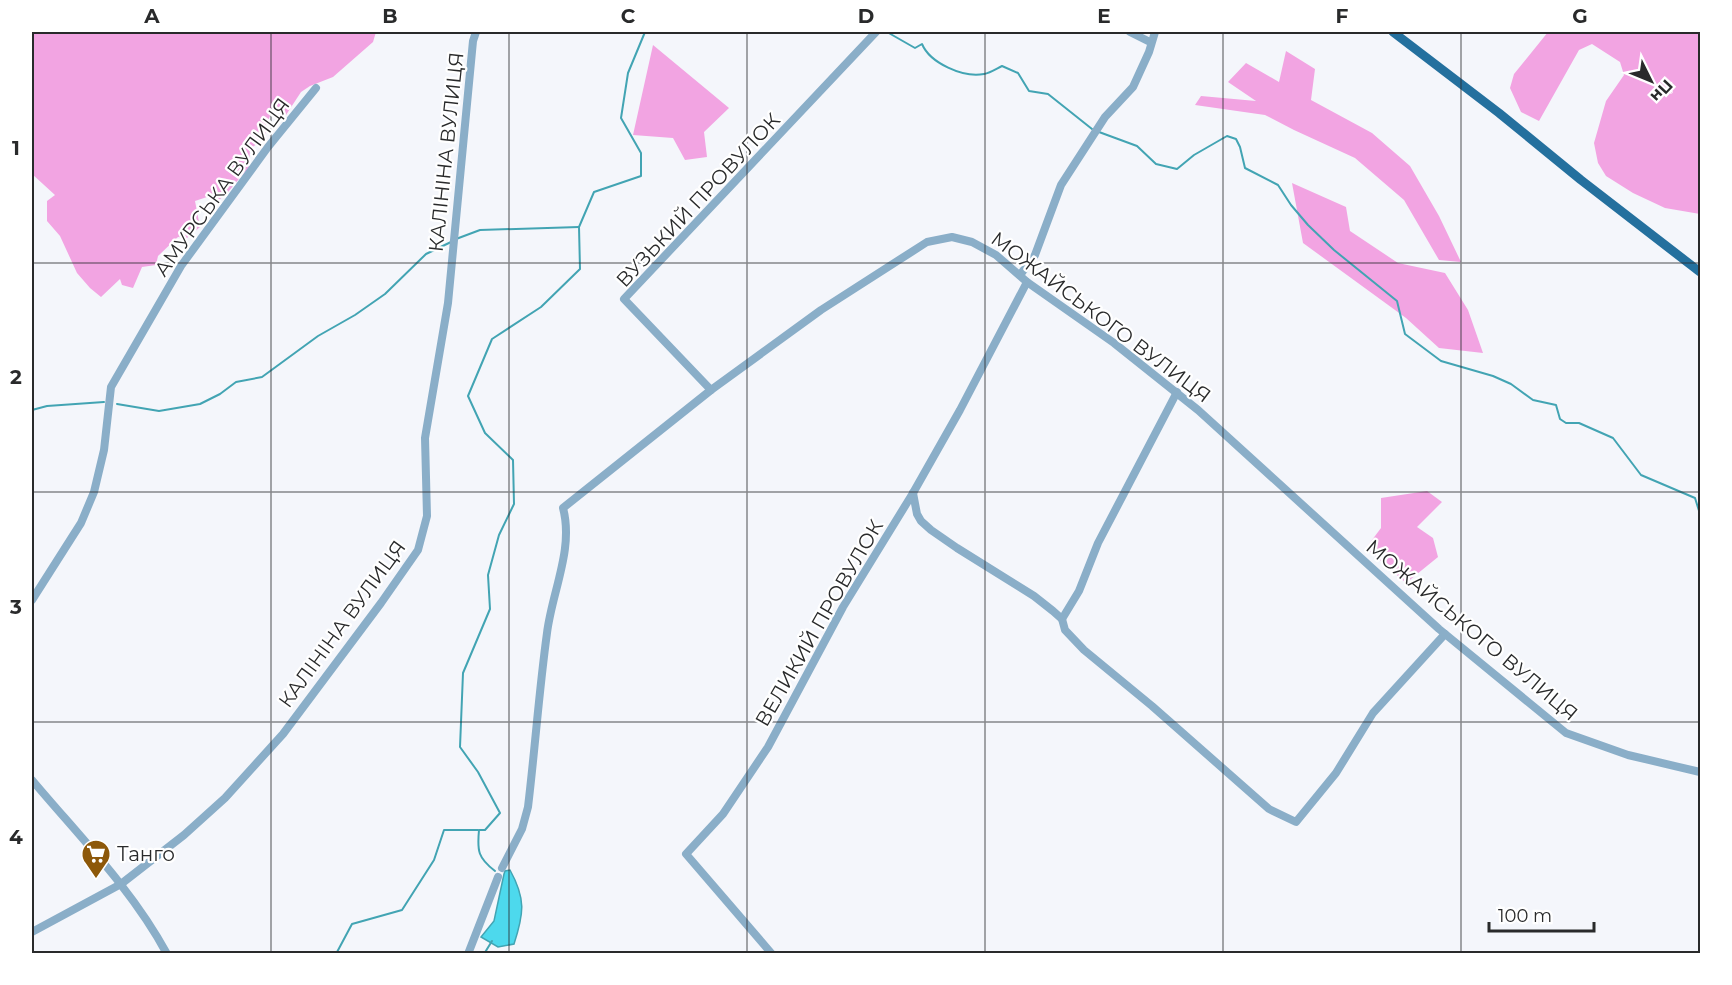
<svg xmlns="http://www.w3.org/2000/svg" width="1732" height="985" viewBox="0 0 1732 985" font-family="Montserrat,sans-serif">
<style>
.forest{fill:#f2a4e2}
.water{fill:#4dd9ed;stroke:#42a4b3;stroke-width:1.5}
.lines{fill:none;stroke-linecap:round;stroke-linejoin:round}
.stream{stroke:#42a4b3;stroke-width:2}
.minor{stroke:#8aaec8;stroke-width:8}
.major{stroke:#24709e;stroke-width:9}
.grid{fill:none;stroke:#292a2b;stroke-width:1.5;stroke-opacity:0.55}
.labels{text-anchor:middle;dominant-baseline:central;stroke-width:4.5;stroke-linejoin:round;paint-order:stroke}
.street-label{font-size:20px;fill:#292a2b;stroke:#fff}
.poi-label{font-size:20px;fill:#292a2b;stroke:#fff;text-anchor:start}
.neatline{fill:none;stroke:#292a2b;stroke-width:2}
.grid-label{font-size:20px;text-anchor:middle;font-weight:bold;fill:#292a2b}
</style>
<rect width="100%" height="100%" fill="#f4f6fb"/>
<g class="forest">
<polygon points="32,32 376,32 373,42 333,77 310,86 301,92 286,115 272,111 266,126 265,138 250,149 249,167 228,192 219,200 210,196 195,201 200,227 187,238 178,237 158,256 156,265 142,267 133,288 122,285 120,279 101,297 90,288 77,273 60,236 47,221 47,201 55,195 32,174"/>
<polygon points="1548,32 1700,32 1700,214 1665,208 1633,193 1606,176 1598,163 1594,143 1606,101 1624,75 1620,62 1592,44 1579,50 1539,121 1521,112 1510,88 1514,74"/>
<polygon points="653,45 729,108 704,132 707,157 685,160 673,138 633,135"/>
<polygon points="1286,51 1315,69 1311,100 1372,133 1410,166 1439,216 1461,262 1439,260 1404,200 1355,158 1294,130 1265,115 1195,105 1201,96 1256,101 1228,82 1246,63 1279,82"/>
<polygon points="1292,183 1346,207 1350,231 1398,263 1445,273 1468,310 1483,353 1439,348 1406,318 1303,243"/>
<polygon points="1427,491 1442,502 1417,527 1433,538 1438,557 1406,583 1366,548 1381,528 1381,498"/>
</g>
<path class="water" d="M510,870C526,899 524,913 514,944L498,947L481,937L494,921L504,874L505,871Z"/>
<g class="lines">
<g class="stream">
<path d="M887,32L915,48L922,44C930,63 963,78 984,74C990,73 996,69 1002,66L1018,73L1029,91L1048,94L1092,129"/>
<polyline points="1099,132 1137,146 1156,164 1177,169 1194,155 1227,136 1236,139 1240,147 1245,168 1278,185 1291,205 1308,225 1334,250 1397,301 1405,334 1441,361 1493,376 1511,384 1533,400 1556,405 1560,419 1566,423 1579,423 1613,438 1641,475 1695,498 1700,514"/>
<polyline points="456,239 480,230 579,227"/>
<polyline points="117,404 159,411 200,404 220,394 236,382 262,377 318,336 355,315 385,294 426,254 451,242"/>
<polyline points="32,410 47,406 104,402"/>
<path d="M495,871C478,858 477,851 479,830H485L500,813L478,772L460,747L463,673L490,609L488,575L499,535L514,504L513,460L485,433L468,396L492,339L541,307L580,269L579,227L594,192L641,176V153L621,118L628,73L645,32"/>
<polyline points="336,954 352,924 402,910 434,860 444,830 478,830"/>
<polyline points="484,954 492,941"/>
</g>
<g class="minor">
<polyline points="1130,32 1150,42"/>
<polyline points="1020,275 1035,255 1061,185 1105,117 1133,87 1149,52 1155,32"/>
<polyline points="711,390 624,299 876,32"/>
<polyline points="913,493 917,514 921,521 931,530 957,548 1034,596 1053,611 1062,619 1065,630 1084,650 1152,706 1269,809 1296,822 1336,773 1373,713 1445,634"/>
<polyline points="32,600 81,523 94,492 104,450 111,387 181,266 268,147 316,88"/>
<polyline points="1062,619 1079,591 1098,543 1177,392"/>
<path d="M32,780C79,836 132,889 167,954"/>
<path d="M502,868L522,829L528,807C535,749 539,691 547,633C552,592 574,549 563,508L711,390L821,310L927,242L952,237L972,242L996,255L1027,282L1114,343L1198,410L1439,629L1566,733L1628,755L1700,772"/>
<polyline points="32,932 121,884 184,835 225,798 283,734 381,603 418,550 427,516 425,438 448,303 473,41 476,32"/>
<polyline points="468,954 498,877"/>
<polyline points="772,954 686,854 723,814 768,747 843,607 913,493 960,410 1027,282"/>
</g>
<polyline class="major" points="1393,32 1499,113 1581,180 1700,272"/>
</g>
<path class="grid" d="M271,32V954M509,32V954M747,32V954M985,32V954M1223,32V954M1461,32V954M32,263H1700M32,492H1700M32,722H1700"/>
<defs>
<g id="supermarket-pin" transform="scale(1.5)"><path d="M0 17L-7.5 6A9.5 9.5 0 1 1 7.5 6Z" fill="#8d5809" stroke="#fff"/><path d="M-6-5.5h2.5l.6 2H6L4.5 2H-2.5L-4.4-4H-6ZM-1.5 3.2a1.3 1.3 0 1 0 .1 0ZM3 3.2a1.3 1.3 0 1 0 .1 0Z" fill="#fff"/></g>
</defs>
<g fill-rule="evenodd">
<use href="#supermarket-pin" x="96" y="854"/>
</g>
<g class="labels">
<g class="street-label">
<text transform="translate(446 152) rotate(-84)">КАЛІНІНА ВУЛИЦЯ</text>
<text transform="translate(222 187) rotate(-54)">АМУРСЬКА ВУЛИЦЯ</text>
<text transform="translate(698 200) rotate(-47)">ВУЗЬКИЙ ПРОВУЛОК</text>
<text transform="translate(1101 317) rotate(37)">МОЖАЙСЬКОГО ВУЛИЦЯ</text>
<text transform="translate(819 623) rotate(-60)">ВЕЛИКИЙ ПРОВУЛОК</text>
<text transform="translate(342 624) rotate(-54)">КАЛІНІНА ВУЛИЦЯ</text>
<text transform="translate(1472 630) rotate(40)">МОЖАЙСЬКОГО ВУЛИЦЯ</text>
</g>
<g class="poi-label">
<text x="117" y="854">Танго</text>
</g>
</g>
<rect width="1732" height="985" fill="none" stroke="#ffffff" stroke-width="66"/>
<g transform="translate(1651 81) rotate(133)" stroke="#ffffff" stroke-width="4.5" paint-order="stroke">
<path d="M0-4.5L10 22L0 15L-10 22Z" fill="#292a2b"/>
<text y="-9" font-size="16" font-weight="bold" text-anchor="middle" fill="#292a2b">Пн</text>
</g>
<path d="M1489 922v9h105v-9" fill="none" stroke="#292a2b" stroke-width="3"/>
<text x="1498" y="922" font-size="18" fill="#292a2b" stroke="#ffffff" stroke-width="4.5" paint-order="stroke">100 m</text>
<rect x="33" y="33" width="1666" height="919" class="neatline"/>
<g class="grid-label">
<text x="152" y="23">A</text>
<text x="390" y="23">B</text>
<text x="628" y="23">C</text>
<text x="866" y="23">D</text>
<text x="1104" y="23">E</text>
<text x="1342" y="23">F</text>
<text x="1580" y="23">G</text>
<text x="16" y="155">1</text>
<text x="16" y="384">2</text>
<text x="16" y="614">3</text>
<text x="16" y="844">4</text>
</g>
</svg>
